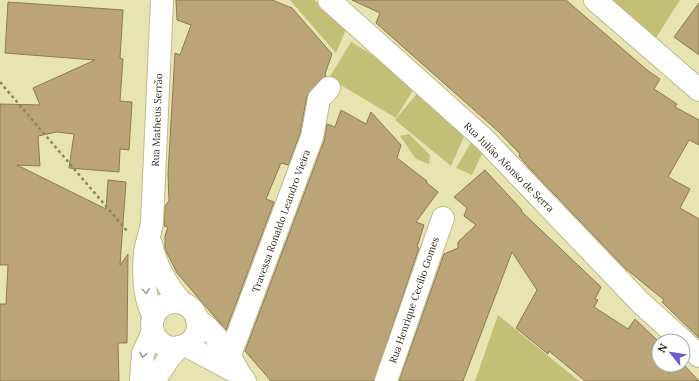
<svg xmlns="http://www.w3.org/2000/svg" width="699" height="381" viewBox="0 0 699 381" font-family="Lora,serif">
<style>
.green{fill:#c4bf77}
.building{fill:#baa478;stroke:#8e794e}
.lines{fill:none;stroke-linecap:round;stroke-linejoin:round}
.minor-casing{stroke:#bebb8a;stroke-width:24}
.path{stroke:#898764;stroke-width:2.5;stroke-dasharray:3 3;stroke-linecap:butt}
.minor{stroke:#fff;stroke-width:22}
.oneway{stroke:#a1a198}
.labels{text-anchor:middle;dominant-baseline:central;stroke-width:3;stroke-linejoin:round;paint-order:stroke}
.street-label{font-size:10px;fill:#2f2e1a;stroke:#fff}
</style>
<rect width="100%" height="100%" fill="#e7e4b1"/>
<g class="green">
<polygon points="290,0 314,0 347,27 336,53"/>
<polygon points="602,0 680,0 656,38"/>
<polygon points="351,42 418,82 396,118 329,78"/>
<polygon points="419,91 467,130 451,166 395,120"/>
<polygon points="409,134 430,155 429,164 416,159 400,136"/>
<polygon points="473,139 485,147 472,175 456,168"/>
<polygon points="498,315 579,381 475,381"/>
</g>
<g class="building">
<polygon points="176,0 272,0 292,8 332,54 325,74 326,76 320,80 307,96 300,134 288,165 281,163 266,199 274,202 226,330 177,273 165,249 165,236 168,227 164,226 165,206 169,201 168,174 175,53 180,55 191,25 177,20"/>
<polygon points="352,0 566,0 647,70 660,79 654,89 677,104 675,107 699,120 699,145 689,140 668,177 690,189 680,208 699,219 699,338 662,302 664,300 625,268 531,170 519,156 520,154 499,132 376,23 380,13"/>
<polygon points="8,2 123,10 120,58 123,59 120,101 132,102 129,150 120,149 119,172 69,168 74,134 57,132 38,136 40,166 17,165 106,209 108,180 126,182 120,265 128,254 127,343 118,343 119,381 0,381 0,304 6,304 8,265 0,265 0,104 40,105 33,88 95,60 5,53"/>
<polygon points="699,3 699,55 674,37"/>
<polygon points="341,110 366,124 371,112 401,145 397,158 427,181 426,182 438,192 416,222 424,225 417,247 419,248 374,381 271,381 245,351 324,141 327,124 335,127"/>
<polygon points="485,170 522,210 521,211 601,287 595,299 598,300 594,307 628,329 635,319 659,342 659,365 683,364 699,381 585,381 549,351 548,354 516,328 537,290 512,252 463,381 399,381 444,254 458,248 458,242 476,225 464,216 467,208 454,197"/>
</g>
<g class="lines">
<g class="minor-casing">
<g id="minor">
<polyline points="329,0 484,139 641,303 683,341"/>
<polyline points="595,0 699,90"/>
<path d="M151,244C156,266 166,285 181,302"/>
<circle cx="175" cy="325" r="23"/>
<path d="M153,315C144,297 143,273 145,253C146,243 151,232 152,222L162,0"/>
<path d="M197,319C210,329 222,342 230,357C235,365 238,373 245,381"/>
<polyline points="683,341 699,356"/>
<polyline points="185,345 238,373"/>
<polyline points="230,355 312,137 319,99 329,88"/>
<polyline points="141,381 143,353 153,332"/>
<polyline points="154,381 169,358 179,347"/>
<polyline points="386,381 443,218"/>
</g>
</g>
<polyline class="path" points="0,82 128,232"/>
<use href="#minor" class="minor"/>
</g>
<defs><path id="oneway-chevron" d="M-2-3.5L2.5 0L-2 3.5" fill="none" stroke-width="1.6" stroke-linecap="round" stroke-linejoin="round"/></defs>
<g class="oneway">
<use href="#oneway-chevron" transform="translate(146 291) rotate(85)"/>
<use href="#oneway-chevron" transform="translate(143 355) rotate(100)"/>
</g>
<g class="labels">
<g class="street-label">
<text transform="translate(157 120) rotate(-88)">Rua Matheus Serrão</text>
<text transform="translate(509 167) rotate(45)">Rua Julião Afonso de Serra</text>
<text transform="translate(281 221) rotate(-70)">Travessa Ronaldo Leandro Vieira</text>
<text transform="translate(414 300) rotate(-71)">Rua Henrique Cecílio Gomes</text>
</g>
</g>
<g transform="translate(671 353) rotate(300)"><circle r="19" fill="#ffffff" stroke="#acaba3"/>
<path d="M0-3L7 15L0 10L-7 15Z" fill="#6a5ad4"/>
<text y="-6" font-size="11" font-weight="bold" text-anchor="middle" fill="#2f2e1a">N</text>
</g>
</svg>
